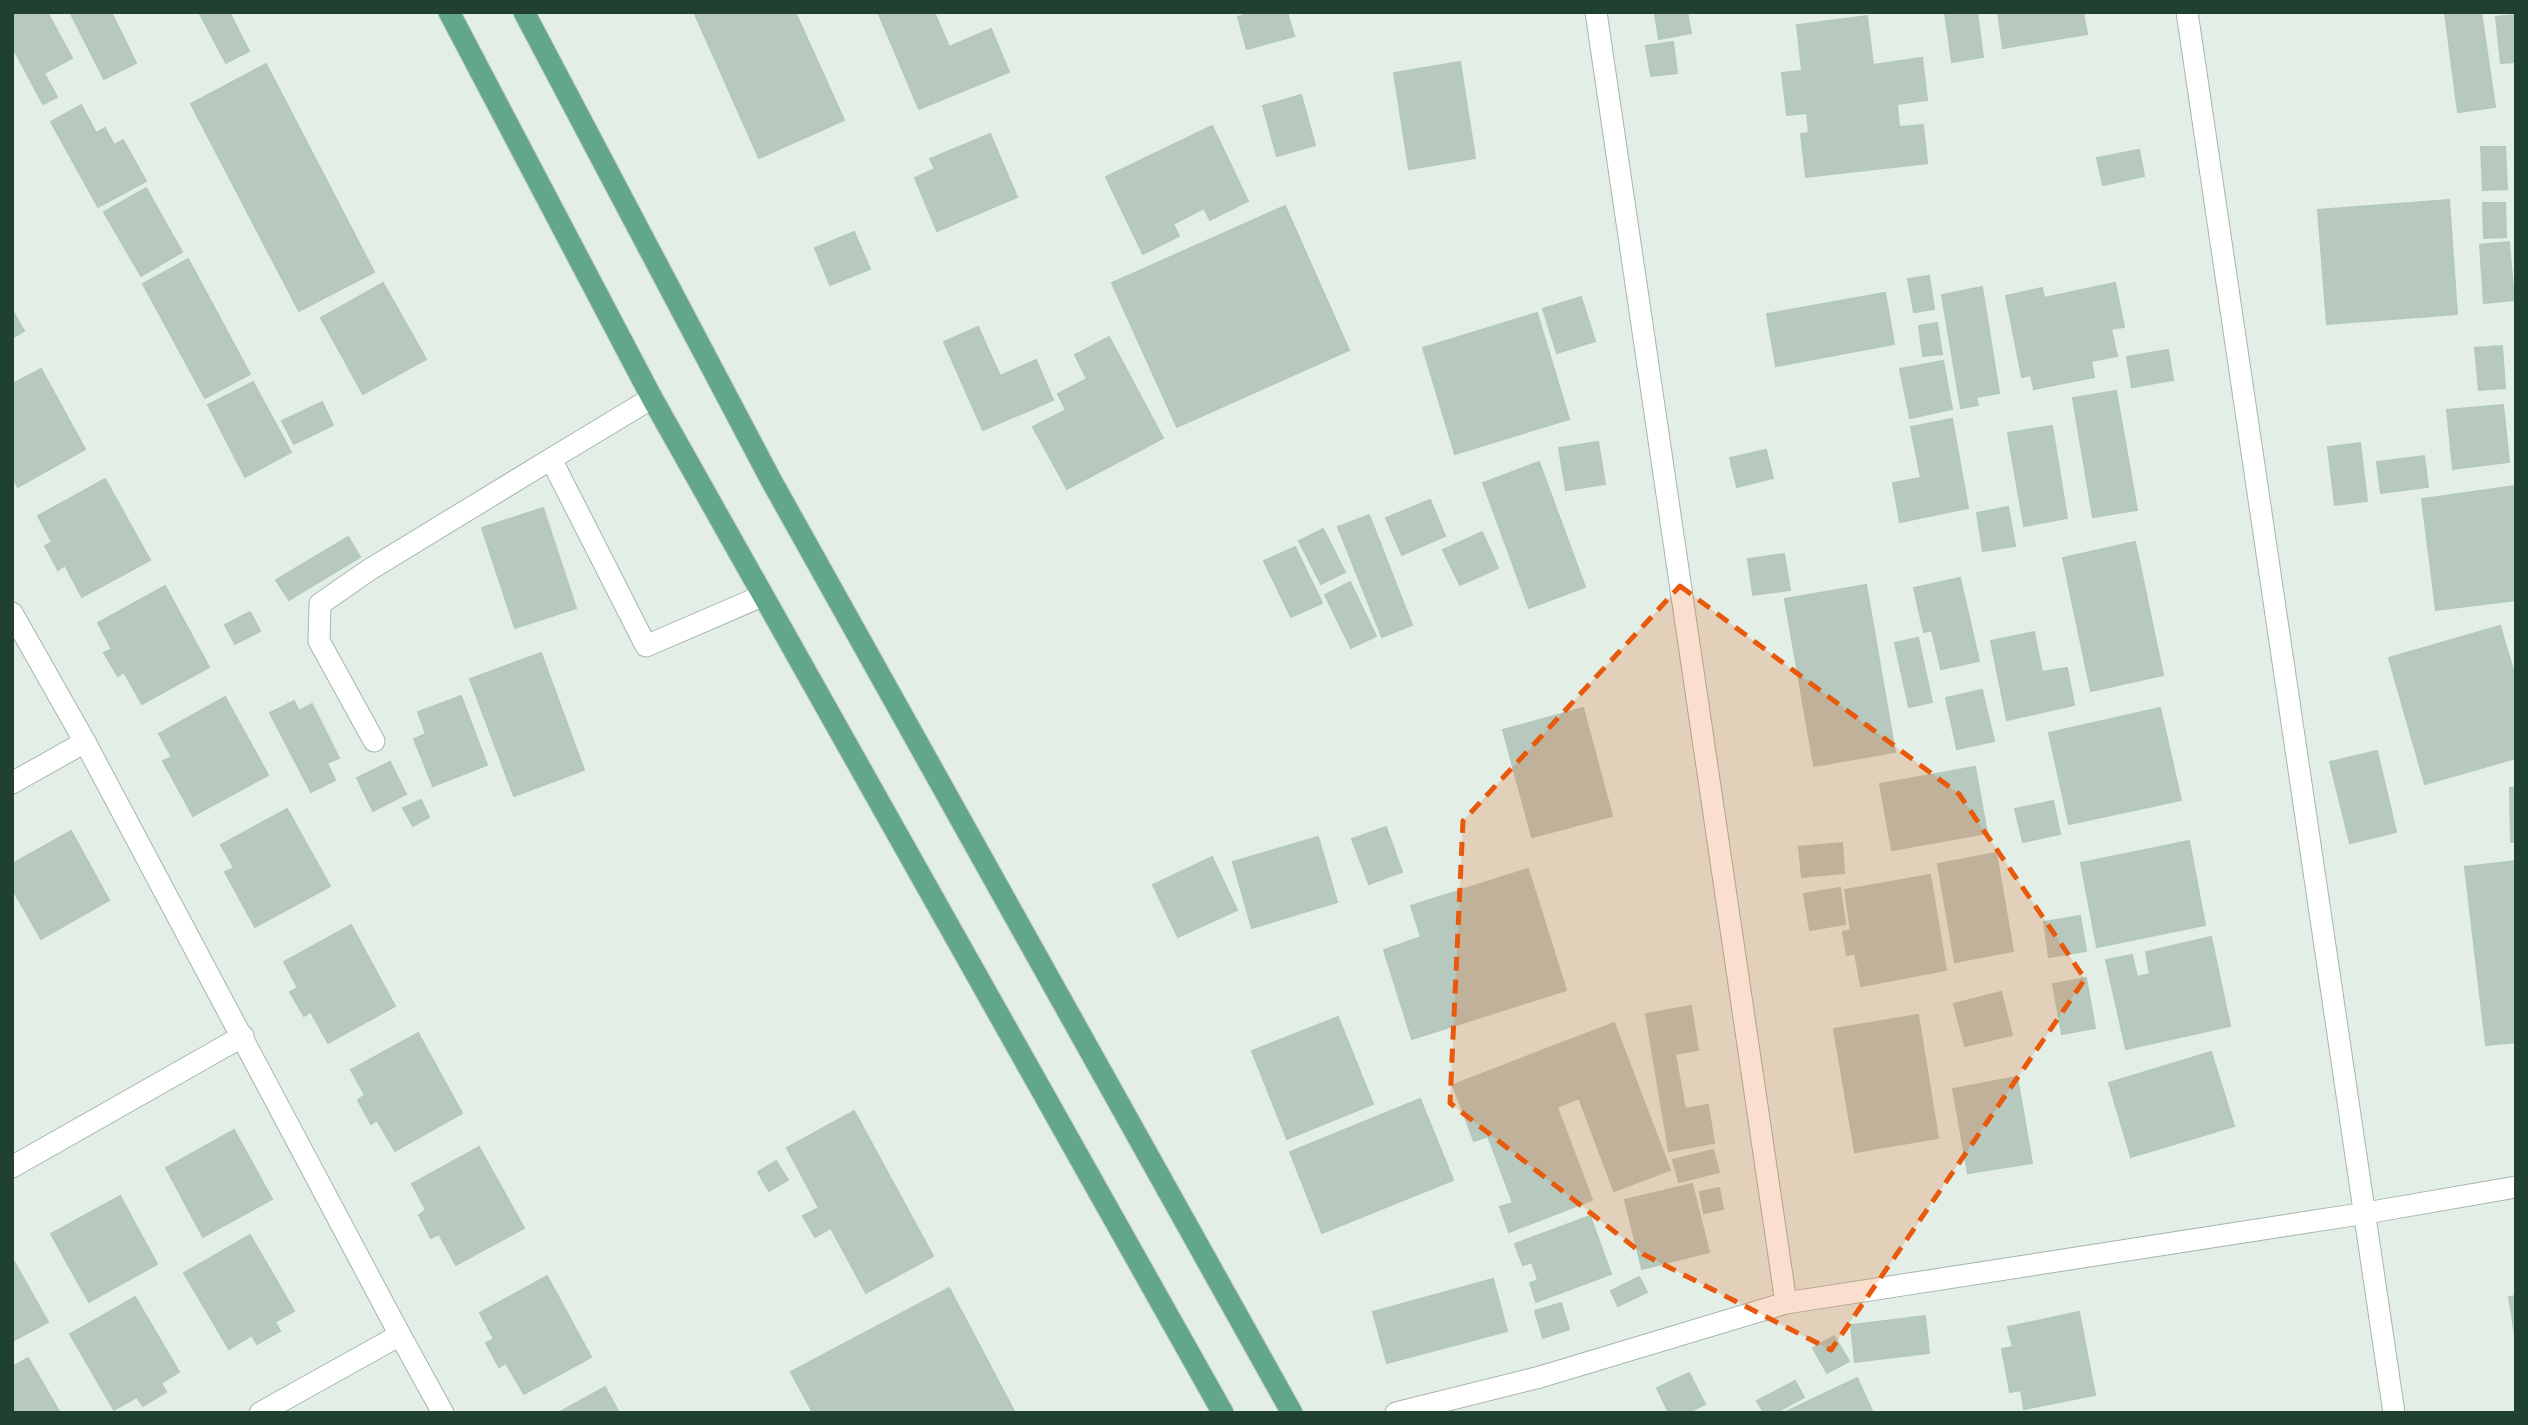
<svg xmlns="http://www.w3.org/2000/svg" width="2528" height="1425" viewBox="0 0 2528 1425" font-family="'IBM Plex Sans',sans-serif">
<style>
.building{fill:#b7c9bf;stroke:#b4c8bc;stroke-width:2;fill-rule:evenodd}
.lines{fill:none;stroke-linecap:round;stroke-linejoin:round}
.street-casing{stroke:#a4b6ac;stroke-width:23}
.primary-casing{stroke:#c1cac6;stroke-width:23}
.street{stroke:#fff;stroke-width:21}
.primary{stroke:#63a78a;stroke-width:21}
.marked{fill:#e8590c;fill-opacity:0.2;stroke:#e8590c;stroke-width:5;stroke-dasharray:14 9;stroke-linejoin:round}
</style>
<rect width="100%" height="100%" fill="#e2eee6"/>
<g class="building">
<polygon points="12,12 47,12 72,58 44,73 57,97 43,104 12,46"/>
<polygon points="70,12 111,12 136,63 104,79"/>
<polygon points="199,12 229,12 249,51 226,63"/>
<polygon points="694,12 795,12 844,120 759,158"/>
<polygon points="878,12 934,12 949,47 991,29 1009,72 919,109"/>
<polygon points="1254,12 1287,12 1294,36 1247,49 1238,17"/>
<polygon points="1666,12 1687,12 1691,33 1659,39 1655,14"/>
<polygon points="1945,12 1977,12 1983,57 1952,62"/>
<polygon points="1998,12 2083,12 2087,34 2003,48"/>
<polygon points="2481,12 2495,107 2458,112 2445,13"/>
<polygon points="2516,15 2516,62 2501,63 2496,17"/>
<polygon points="1867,16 1873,65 1922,58 1927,100 1897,104 1899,127 1923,125 1927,163 1806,177 1801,134 1809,133 1807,113 1787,115 1782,73 1802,71 1797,25"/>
<polygon points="1673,42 1677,73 1651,76 1646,46"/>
<polygon points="1460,62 1475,158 1409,169 1394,73"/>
<polygon points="266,64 374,272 299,311 191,104"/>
<polygon points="1301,95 1315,145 1277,156 1263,106"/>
<polygon points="81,105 96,133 105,128 114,145 123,140 146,181 98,207 51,122"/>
<polygon points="1212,126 1248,201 1210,220 1204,208 1173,224 1179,236 1143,254 1106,177"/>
<polygon points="990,134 1017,197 937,231 915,178 935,169 930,159"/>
<polygon points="2481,147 2505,147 2507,189 2483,190"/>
<polygon points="2139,150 2144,176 2103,185 2097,158"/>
<polygon points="146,188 182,252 141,276 104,212"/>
<polygon points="2449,200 2457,314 2327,324 2318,210"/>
<polygon points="2483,203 2505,203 2506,237 2484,238"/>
<polygon points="1285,206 1349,350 1177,427 1112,283"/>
<polygon points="854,232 870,269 830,285 815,248"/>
<polygon points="2509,242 2514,300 2484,303 2480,245"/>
<polygon points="188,259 250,374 205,398 143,284"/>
<polygon points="1929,276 1934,309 1914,312 1908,279"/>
<polygon points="383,283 426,359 363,394 321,318"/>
<polygon points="2115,283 2124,327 2111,329 2117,356 2091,361 2094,377 2034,389 2031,375 2022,377 2006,296 2042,288 2044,298"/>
<polygon points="1982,287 1999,393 1976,397 1978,405 1961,408 1942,295"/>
<polygon points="1885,293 1894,344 1776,366 1767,314"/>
<polygon points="1581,297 1595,341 1557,353 1543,309"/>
<polygon points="12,310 24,331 12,338"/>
<polygon points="1537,313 1569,419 1455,454 1423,348"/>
<polygon points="1937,323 1942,354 1923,356 1919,326"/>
<polygon points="978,327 1000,376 1036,360 1053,400 983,430 944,342"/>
<path d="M1109,337L1163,438L1067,489L1033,427L1066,410L1058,394L1087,379L1075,355ZM1117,389L1121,396L1097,411L1092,404Z"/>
<polygon points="2502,346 2505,388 2479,390 2475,348"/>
<polygon points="2168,350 2173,380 2132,387 2127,357"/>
<polygon points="1943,361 1952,409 1910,418 1900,369"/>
<polygon points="41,369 85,449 18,487 12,477 12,384"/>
<polygon points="253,382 291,452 245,477 208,405"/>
<polygon points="1117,389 1121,396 1097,411 1092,404"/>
<polygon points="2116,391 2137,510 2093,517 2073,398"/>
<polygon points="322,402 333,425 294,444 282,421"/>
<polygon points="2503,405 2509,462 2453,469 2447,410"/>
<polygon points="1952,419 1968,508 1900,522 1893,483 1921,478 1911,427"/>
<polygon points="2052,426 2067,518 2024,526 2008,433"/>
<polygon points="1598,442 1605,484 1566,490 1559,448"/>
<polygon points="2360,443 2367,501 2335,505 2328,447"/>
<polygon points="1766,450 1773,478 1737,487 1730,458"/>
<polygon points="2424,456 2428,487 2381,493 2377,462"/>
<polygon points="1539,462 1585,587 1529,608 1483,483"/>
<polygon points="105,479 150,560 82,597 65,565 58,570 45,546 52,542 38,516"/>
<polygon points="2516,486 2516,600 2436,610 2422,499"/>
<polygon points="1430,500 1445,536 1402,555 1386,518"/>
<polygon points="2008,507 2015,546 1983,551 1977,513"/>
<polygon points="543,508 576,608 515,628 482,528"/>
<polygon points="1369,515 1412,625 1382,637 1338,527"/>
<polygon points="1323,529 1345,572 1321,584 1299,541"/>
<polygon points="1482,532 1498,568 1460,585 1443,550"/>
<polygon points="348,537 360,557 289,600 276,580"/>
<polygon points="2135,542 2163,675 2091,691 2063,558"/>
<polygon points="1295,547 1322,603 1291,617 1264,561"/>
<polygon points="1784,554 1790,590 1753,595 1748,559"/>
<polygon points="1960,578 1979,661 1941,669 1932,630 1924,632 1914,588"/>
<polygon points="1350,582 1376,636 1351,648 1325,595"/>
<polygon points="1866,585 1895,752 1814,766 1785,599"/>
<polygon points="165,586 209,667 142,704 124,672 118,676 104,653 112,649 98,623"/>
<polygon points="250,612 260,631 235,644 225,625"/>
<polygon points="2500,626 2516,680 2516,758 2425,784 2389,658"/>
<polygon points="2034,632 2042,672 2067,668 2074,705 2007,720 1991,641"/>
<polygon points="1918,638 1932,702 1909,707 1895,643"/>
<polygon points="541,653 584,770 514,796 470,679"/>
<polygon points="1982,690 1994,741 1957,749 1946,698"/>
<polygon points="461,696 487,765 433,786 414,739 426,734 418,712"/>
<polygon points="225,697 268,775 193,816 163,761 172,757 159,734"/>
<polygon points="294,701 299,711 312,704 339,758 327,763 335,780 311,792 270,713"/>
<polygon points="1583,708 1612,816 1532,837 1503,730"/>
<polygon points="2160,708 2181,800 2069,824 2049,733"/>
<polygon points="2377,751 2396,832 2350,843 2330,762"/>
<polygon points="390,762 406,794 373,811 357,778"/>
<polygon points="1975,767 1987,833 1892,850 1880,784"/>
<polygon points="2516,787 2516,842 2511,842 2510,788"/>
<polygon points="421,800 429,817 413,826 403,808"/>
<polygon points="2053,801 2060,834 2023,842 2015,809"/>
<polygon points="287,809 330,886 255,927 225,872 234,868 221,845"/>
<polygon points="1386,827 1402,872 1369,884 1352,839"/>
<polygon points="71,831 109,900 41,939 12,888 12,864"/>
<polygon points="1318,837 1337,902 1252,928 1233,862"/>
<polygon points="2189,841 2205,925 2097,947 2081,863"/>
<polygon points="1842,843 1844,873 1802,877 1799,847"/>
<polygon points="1996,853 2013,951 1955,962 1938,864"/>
<polygon points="1212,857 1237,910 1178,937 1153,885"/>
<polygon points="2516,861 2516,1042 2486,1045 2465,867"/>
<polygon points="1528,869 1566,990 1412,1039 1384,950 1421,937 1411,906"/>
<polygon points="1930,875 1946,970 1861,986 1855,953 1847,955 1843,932 1851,930 1845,890"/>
<polygon points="1840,888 1845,924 1810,930 1804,894"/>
<polygon points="2080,916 2086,951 2049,957 2044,922"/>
<polygon points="351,925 395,1006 328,1043 311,1012 304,1016 290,992 298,988 284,962"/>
<polygon points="2211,937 2230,1026 2126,1049 2106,960 2132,955 2137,977 2150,974 2146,952"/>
<polygon points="2086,978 2095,1028 2062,1034 2053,984"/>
<polygon points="2001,992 2012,1035 1965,1046 1954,1004"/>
<polygon points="1691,1006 1698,1050 1675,1054 1685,1109 1708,1105 1714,1143 1669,1151 1646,1014"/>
<polygon points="1918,1015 1938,1138 1855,1152 1834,1029"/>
<polygon points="1338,1017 1373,1104 1287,1139 1252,1051"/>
<polygon points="1614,1023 1670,1170 1614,1191 1579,1098 1557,1107 1592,1200 1509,1232 1500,1207 1513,1203 1488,1136 1474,1141 1453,1085"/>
<polygon points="418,1033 462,1113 395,1151 377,1120 371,1124 358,1100 365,1095 351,1070"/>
<polygon points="2211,1052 2234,1126 2131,1157 2109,1083"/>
<polygon points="2017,1077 2032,1163 1968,1173 1953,1089"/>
<polygon points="1420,1099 1453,1180 1322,1233 1290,1152"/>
<polygon points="854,1111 933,1256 866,1293 831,1228 815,1237 803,1216 819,1208 787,1148"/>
<polygon points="234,1130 272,1199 203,1237 166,1168"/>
<polygon points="479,1147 524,1228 456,1265 439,1234 431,1238 419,1215 426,1210 412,1184"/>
<polygon points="1713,1150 1719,1172 1679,1182 1673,1160"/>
<polygon points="776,1161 788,1180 769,1191 758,1172"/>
<polygon points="1692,1184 1709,1252 1642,1269 1625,1200"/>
<polygon points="1719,1188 1723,1209 1704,1213 1700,1192"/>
<polygon points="120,1196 157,1264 89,1302 51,1234"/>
<polygon points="1590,1216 1611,1274 1536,1302 1530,1283 1538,1280 1532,1262 1523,1265 1515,1244"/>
<polygon points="250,1235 294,1311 275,1322 280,1331 257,1344 252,1335 229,1349 184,1273"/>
<polygon points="12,1258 48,1322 12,1341"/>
<polygon points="547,1276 591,1357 524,1394 506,1363 499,1367 486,1343 494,1339 480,1313"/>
<polygon points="1639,1277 1647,1292 1618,1306 1611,1291"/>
<polygon points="1493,1279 1507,1331 1387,1363 1373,1312"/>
<polygon points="949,1288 1015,1413 813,1413 791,1372"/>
<polygon points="2516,1296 2516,1341 2509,1297"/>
<polygon points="135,1297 179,1372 161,1383 166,1392 143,1406 137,1397 114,1410 70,1334"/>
<polygon points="1561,1303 1569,1329 1543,1338 1535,1311"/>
<polygon points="2079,1312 2095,1395 2024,1409 2021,1390 2010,1392 2002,1349 2013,1347 2008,1327"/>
<polygon points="1925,1316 1929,1353 1855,1362 1851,1325"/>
<polygon points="1834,1336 1849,1361 1827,1373 1813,1348"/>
<polygon points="28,1358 60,1413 12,1413 12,1367"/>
<polygon points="1689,1373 1705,1404 1687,1413 1669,1413 1657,1388"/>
<polygon points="1857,1378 1873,1413 1784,1413"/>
<polygon points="1795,1381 1804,1397 1775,1413 1764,1413 1757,1401"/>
<polygon points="605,1387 619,1413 558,1413"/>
</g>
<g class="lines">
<g class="street-casing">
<g id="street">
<polyline points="1596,12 1786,1303"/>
<polyline points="2187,12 2394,1413"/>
<polyline points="652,398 551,459 646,646 762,596"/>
<polyline points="12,613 85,742 400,1335 443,1413"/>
<polyline points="374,741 319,641 320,604 369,570 551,459"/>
<polyline points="12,783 85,742"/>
<polyline points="12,1167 243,1036"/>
<polyline points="260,1413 400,1335"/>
<polyline points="1396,1413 1540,1377 1786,1303 2366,1213 2516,1187"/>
</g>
</g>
<g class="primary-casing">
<g id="primary">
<polyline points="449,12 652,398 1223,1413"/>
<polyline points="524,12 771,480 1292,1413"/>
</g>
</g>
<use href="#street" class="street"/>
<use href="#primary" class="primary"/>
</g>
<path class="marked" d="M1680,586L1959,794L2085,979L1831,1350L1643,1254L1450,1103L1463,821Z"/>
<rect width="2528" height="1425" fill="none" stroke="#204032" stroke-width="28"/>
</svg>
